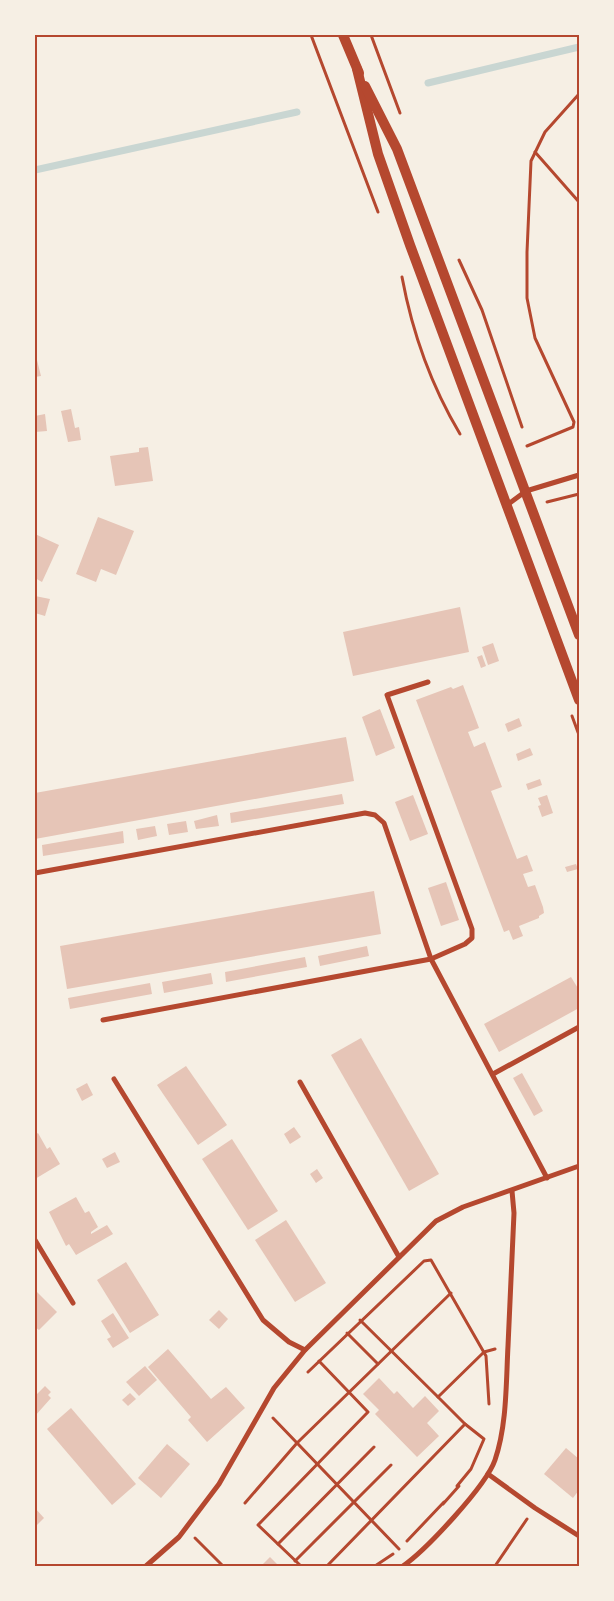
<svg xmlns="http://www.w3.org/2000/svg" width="614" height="1601" viewBox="0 0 614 1601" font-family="Raleway,sans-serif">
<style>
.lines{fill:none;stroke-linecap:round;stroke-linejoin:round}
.stream{stroke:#c9d6d2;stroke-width:7}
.building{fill:#e6c5b7}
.path{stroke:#b5482f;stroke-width:3}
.minor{stroke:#b5482f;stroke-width:5}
.secondary{stroke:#b5482f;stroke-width:10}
.neatline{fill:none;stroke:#b5482f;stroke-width:2}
</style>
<rect width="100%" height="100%" fill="#f6efe4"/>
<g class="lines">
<g class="stream">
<polyline points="428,83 579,47"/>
<polyline points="35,170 297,112"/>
</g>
</g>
<g class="building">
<polygon points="36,356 41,376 35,377 35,357"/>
<polygon points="71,409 75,428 79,427 81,440 68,442 61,411"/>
<polygon points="45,414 47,431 35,432 35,416"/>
<polygon points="148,447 153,481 115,486 110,456 139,452 139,448"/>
<polygon points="98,517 134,531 116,575 101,569 96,582 76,574"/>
<polygon points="35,534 59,545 42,582 35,578"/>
<polygon points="35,596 50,599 45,616 35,613"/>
<polygon points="460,607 469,652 353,676 343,632"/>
<polygon points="493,643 499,661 488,665 482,647"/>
<polygon points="482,655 486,666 481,668 477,657"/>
<polygon points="463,685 479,728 468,732 474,747 485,742 502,787 491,791 517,859 527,855 533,871 523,874 528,887 535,885 543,907 544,913 539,916 539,918 519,926 523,936 513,940 509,930 504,932 416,700 451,687 453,689"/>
<polygon points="380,709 395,748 376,756 362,717"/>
<polygon points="519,718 522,726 508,732 505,724"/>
<polygon points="346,737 354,781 35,839 35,793"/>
<polygon points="530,748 533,755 518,761 516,754"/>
<polygon points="540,779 542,785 528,790 526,784"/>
<polygon points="342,794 344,804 231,823 230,813"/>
<polygon points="413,795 428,834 410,841 395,802"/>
<polygon points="547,795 553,813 542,817 538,806 541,805 538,798"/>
<polygon points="217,815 219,826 196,829 194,821"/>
<polygon points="186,821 188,832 169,835 167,824"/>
<polygon points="155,826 157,836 138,840 136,829"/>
<polygon points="123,831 124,843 43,856 42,845"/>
<polygon points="576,864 578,869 567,872 565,867"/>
<polygon points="446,882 459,920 441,926 428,888"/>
<polygon points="374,891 381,934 67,989 60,946"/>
<polygon points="367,946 369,956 320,966 318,956"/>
<polygon points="305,957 307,967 226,982 225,972"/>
<polygon points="211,973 213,984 164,993 162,982"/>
<polygon points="571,977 579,990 579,1008 499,1052 484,1024"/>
<polygon points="150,983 152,994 70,1009 68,998"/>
<polygon points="361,1038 439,1174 409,1191 331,1055"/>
<polygon points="186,1066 227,1125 198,1145 157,1085"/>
<polygon points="522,1073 543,1111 534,1116 513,1078"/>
<polygon points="87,1083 93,1095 82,1101 76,1089"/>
<polygon points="294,1127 301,1137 290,1144 284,1134"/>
<polygon points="38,1133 47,1149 50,1147 60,1164 35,1179 35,1135"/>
<polygon points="232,1139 278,1211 248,1230 202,1159"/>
<polygon points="115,1152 120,1162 107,1168 102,1159"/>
<polygon points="317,1169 323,1178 316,1183 310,1174"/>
<polygon points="76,1197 85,1213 89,1211 98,1227 91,1232 91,1234 107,1225 113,1234 76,1255 69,1244 66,1246 49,1212"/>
<polygon points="286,1220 326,1283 295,1302 255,1240"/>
<polygon points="126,1262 159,1315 130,1333 97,1280"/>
<polygon points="35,1290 57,1312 39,1330 35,1327"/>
<polygon points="219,1310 228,1319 219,1329 209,1320"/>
<polygon points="113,1313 129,1338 113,1348 107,1339 111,1337 101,1321"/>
<polygon points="168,1349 211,1399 226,1387 245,1408 207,1442 188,1420 191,1417 148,1367"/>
<polygon points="145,1366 157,1380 139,1396 126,1382"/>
<polygon points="379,1378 394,1394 397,1391 413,1408 425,1396 439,1411 427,1423 439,1436 417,1457 375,1414 379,1410 363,1394"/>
<polygon points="45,1386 51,1392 48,1395 51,1398 35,1416 35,1396"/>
<polygon points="130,1393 136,1399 128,1406 122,1400"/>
<polygon points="71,1408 136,1484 112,1505 47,1429"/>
<polygon points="167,1444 190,1464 161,1498 138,1478"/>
<polygon points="566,1448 579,1459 579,1490 573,1498 544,1474"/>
<polygon points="35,1508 44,1518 35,1527"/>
<polygon points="270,1557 279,1566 261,1566"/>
</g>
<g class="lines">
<g class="path">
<polyline points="311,35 378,212"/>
<polyline points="371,35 400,113"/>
<polyline points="535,152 579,202"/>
<polyline points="459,260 482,310 522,427"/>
<polyline points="579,260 579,284"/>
<path d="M402,277C412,331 432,387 460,434"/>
<polyline points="527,446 573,427 574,422 535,338 527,298 527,252 531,161 545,132 579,94"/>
<polyline points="547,502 579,494"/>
<polyline points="572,716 579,735"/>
<polyline points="360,1320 438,1397"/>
<polyline points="347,1333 378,1364"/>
<polyline points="308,1372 424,1261 431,1260 486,1356 489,1404"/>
<polyline points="273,1418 399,1549"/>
<polyline points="457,1486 471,1469 484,1439 465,1424"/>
<polyline points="245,1503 297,1443 451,1293"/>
<polyline points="443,1504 459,1486"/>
<polyline points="195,1538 223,1566"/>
<polyline points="407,1541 444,1502"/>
<polyline points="278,1544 374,1447"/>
<polyline points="295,1561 391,1465"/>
<polyline points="301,1566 258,1525 368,1412 319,1361"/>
<polyline points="327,1566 465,1424 438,1397 484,1352 495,1349"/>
<polyline points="375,1566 393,1554"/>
<polyline points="495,1566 527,1519"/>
</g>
<g class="minor">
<polyline points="507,505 526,491 579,475"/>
<polyline points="35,873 365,813 375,815 384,823 431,959 547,1178"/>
<polyline points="103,1020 431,959 465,944 472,938 472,929 387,695 428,682"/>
<polyline points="493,1074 579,1027"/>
<polyline points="114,1079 263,1320 289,1342 305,1350"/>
<polyline points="300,1082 399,1257"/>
<polyline points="35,1240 73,1303"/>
<polyline points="488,1474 535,1508 579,1536"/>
<polyline points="146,1566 179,1537 219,1484 274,1388 305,1350 436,1221 463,1207 579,1166"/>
<path d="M403,1566C426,1550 486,1486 495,1460C507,1425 506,1383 508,1346C510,1302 512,1257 514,1213L512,1191"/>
</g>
<g class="secondary">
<polyline points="343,35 359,73"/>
<polyline points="357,69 378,154 410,245 579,700"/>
<polyline points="365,86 397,149 579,635"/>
</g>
</g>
<rect width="614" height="1601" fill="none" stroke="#f6efe4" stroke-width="72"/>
<rect x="36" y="36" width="542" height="1529" class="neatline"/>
</svg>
